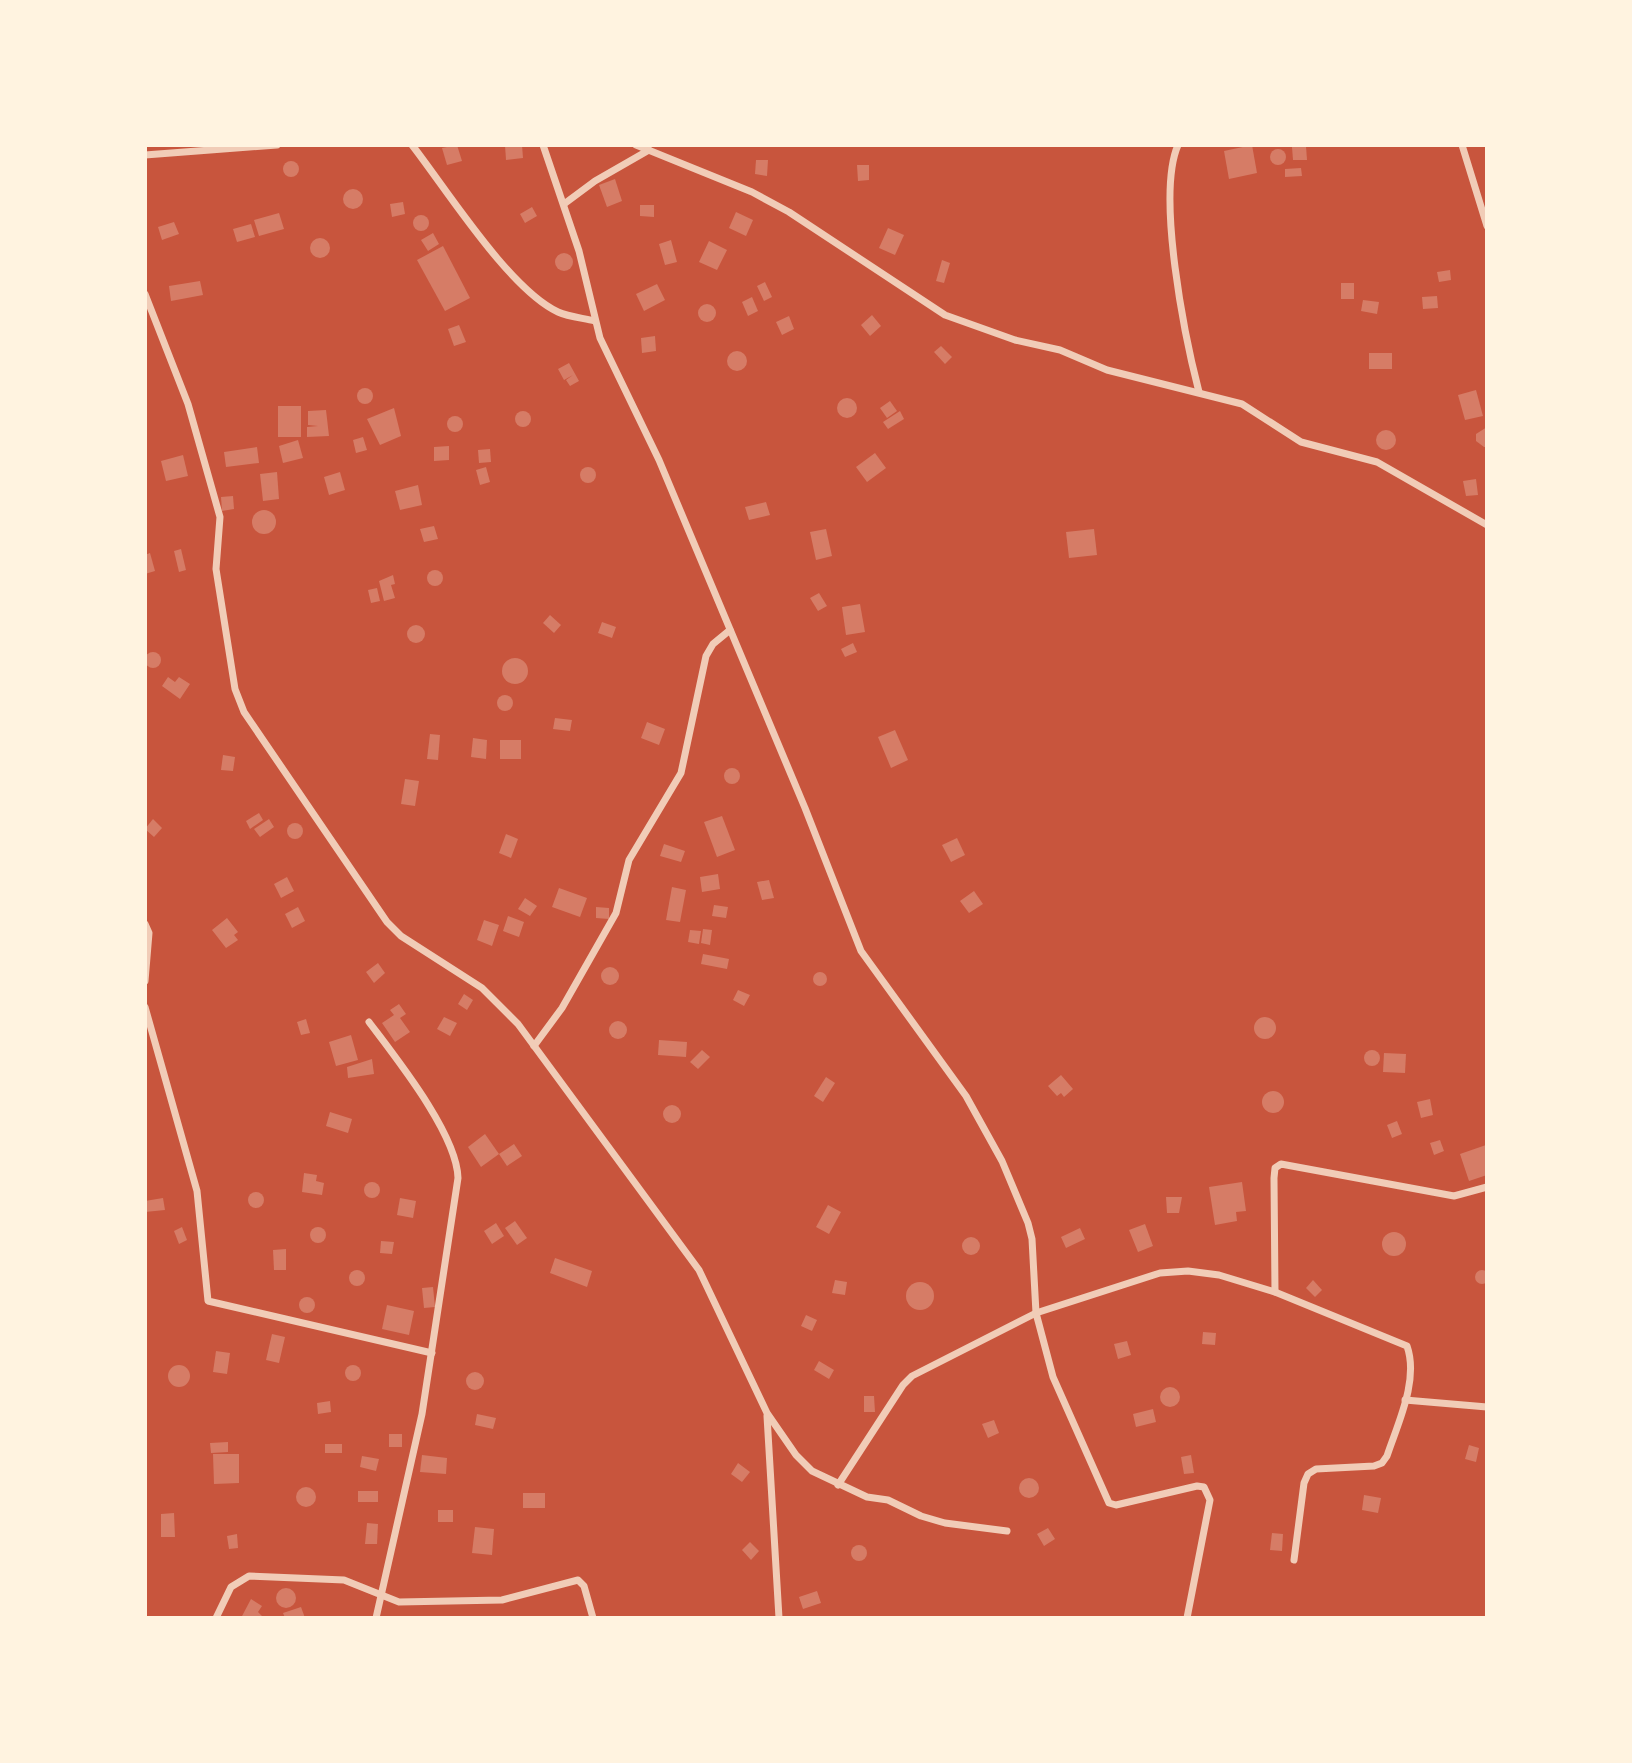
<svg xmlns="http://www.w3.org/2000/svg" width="1632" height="1763" viewBox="0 0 1632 1763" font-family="Ubuntu,sans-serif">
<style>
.building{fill:#d67c66}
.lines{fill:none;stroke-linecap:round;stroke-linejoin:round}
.minor{stroke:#f1ccb7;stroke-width:7}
</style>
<rect width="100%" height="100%" fill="#c8553d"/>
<g class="building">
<polygon points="457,145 462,161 447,165 442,148"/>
<polygon points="505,145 522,145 523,158 506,160"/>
<polygon points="1252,145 1257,173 1229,179 1224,151"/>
<polygon points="1306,146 1307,160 1293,160 1292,147"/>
<circle cx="1278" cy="157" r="8"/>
<polygon points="756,160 768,160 767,176 755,174"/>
<circle cx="291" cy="169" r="8"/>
<polygon points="857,165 869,165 869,180 858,181"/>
<polygon points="1301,168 1302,176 1285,177 1285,169"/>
<polygon points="615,179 622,201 607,207 599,185"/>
<circle cx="353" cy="199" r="10"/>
<polygon points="403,202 405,214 392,217 390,204"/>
<polygon points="640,205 654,205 654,217 640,216"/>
<polygon points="532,207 537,216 525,223 520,214"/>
<polygon points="736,212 753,220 746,236 729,228"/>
<polygon points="279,213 284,229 259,236 254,220"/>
<circle cx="421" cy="223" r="8"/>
<polygon points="174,222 179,234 162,240 158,227"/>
<polygon points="251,224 255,237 237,242 233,229"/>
<polygon points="888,228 904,235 895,255 879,248"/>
<polygon points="433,233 439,244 428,251 421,240"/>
<circle cx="320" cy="248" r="10"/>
<polygon points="671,240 677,262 665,265 659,244"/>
<polygon points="709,241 727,250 717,270 699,262"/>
<polygon points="443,246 470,298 445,311 417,260"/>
<circle cx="564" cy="262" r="9"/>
<polygon points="942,260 950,263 944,283 936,281"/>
<polygon points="1450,270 1451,280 1439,282 1437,272"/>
<polygon points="200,281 203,295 171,301 169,286"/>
<polygon points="765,282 772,297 764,301 757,286"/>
<rect x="1341" y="283" width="13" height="16"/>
<polygon points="657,284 665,300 644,311 636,294"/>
<polygon points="1437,296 1438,308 1423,309 1422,297"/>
<polygon points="752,297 758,311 748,316 742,302"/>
<polygon points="1363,300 1379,302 1377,314 1361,311"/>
<circle cx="707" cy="313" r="9"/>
<polygon points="872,315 881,326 870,336 861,325"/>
<polygon points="789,316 794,329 782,335 776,322"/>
<polygon points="459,325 466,342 454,346 448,329"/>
<polygon points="655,336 656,351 642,353 641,338"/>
<polygon points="941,346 952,357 945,364 934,352"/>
<circle cx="737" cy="361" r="10"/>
<rect x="1369" y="353" width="23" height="16"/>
<polygon points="569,363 579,381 570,386 566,380 573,375 564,380 558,369"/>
<circle cx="365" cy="396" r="8"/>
<polygon points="1476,390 1483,416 1465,420 1458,395"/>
<circle cx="847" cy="408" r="10"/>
<polygon points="890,401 897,411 887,418 880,408"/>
<rect x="278" y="406" width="23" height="31"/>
<polygon points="394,408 401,436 380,445 367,419"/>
<polygon points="326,410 329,436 307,437 307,427 318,426 308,425 308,411"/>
<circle cx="523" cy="419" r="8"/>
<polygon points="900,411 904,419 888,429 883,422"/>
<circle cx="455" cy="424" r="8"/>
<polygon points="1487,427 1487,447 1484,447 1476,441 1476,434"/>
<circle cx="1386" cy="440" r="10"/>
<polygon points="363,437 367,450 356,453 353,440"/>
<polygon points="298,440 303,458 283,463 279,446"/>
<polygon points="449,446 449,460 434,461 434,447"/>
<polygon points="257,447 259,463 226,467 224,452"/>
<polygon points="490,449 491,462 479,463 478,450"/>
<polygon points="875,453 886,468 867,482 856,467"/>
<polygon points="183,455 188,476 166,481 161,461"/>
<polygon points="486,467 490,482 480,485 476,470"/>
<circle cx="588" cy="475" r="8"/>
<polygon points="277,472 279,499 263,501 260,474"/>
<polygon points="340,472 345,490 329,495 324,477"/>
<polygon points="1476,479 1478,495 1466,496 1463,481"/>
<polygon points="418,485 422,505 400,510 395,491"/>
<polygon points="233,496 234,509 222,511 221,497"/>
<polygon points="766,502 770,515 749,520 745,507"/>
<circle cx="264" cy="522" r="12"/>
<polygon points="434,526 438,539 424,542 420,529"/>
<polygon points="826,529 832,556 816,560 810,532"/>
<polygon points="1094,529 1097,555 1069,558 1066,532"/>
<polygon points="181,549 186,570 179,572 174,551"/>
<polygon points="150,553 155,571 145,574 145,555"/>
<circle cx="435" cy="578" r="8"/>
<polygon points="393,575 395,584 391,585 395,598 384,601 379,581"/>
<polygon points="377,588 380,601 371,603 368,590"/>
<polygon points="819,593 827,606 818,611 810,598"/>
<polygon points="860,604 865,632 846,635 842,607"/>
<polygon points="550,615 561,625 554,633 543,623"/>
<polygon points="602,622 616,627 612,638 598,633"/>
<circle cx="416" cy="634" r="9"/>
<polygon points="853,643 857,652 845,657 841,649"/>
<circle cx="153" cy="660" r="8"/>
<circle cx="515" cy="671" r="13"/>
<polygon points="168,677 175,682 179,677 190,684 180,699 162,686"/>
<circle cx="505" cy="703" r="8"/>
<polygon points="555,718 572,720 570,731 553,729"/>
<polygon points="647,722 665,729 659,745 641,738"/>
<polygon points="895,730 908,760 891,768 878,737"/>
<polygon points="430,734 440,735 438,760 427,759"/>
<polygon points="473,738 487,740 486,759 471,757"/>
<rect x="500" y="740" width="21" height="19"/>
<polygon points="223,755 235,757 233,771 221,770"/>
<circle cx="732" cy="776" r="8"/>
<polygon points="405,779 419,781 415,806 401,804"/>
<polygon points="259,813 263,820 250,829 246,821"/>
<polygon points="722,816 735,850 717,857 704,822"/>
<polygon points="153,819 162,828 154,837 145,829"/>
<polygon points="269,819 274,827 260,837 254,829"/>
<circle cx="295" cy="831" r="8"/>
<polygon points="506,834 518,839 511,858 499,853"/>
<polygon points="957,838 965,855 951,862 942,845"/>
<polygon points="664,844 685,851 681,862 660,856"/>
<polygon points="718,874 720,889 702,892 700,877"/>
<polygon points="287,877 294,891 281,898 274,884"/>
<polygon points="769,880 774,898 762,900 757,882"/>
<polygon points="672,887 686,890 680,922 666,920"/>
<polygon points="559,888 587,898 580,917 552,907"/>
<polygon points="974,891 983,904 969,913 960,901"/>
<polygon points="525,898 537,906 530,916 518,909"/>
<polygon points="714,905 728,907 726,918 712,916"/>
<polygon points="298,907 305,921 292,928 285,914"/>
<polygon points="596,907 609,908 609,919 596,918"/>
<polygon points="508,916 524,922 519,937 503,931"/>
<polygon points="227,918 238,932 234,935 238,940 226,948 212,930"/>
<polygon points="484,920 499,925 492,946 477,940"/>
<polygon points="703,929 712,930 710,945 701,943"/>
<polygon points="690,930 701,931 699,944 688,942"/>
<polygon points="703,954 729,959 727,969 701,964"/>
<polygon points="378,963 385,973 374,983 366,972"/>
<circle cx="610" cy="976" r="9"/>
<circle cx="820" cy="979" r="7"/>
<polygon points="738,990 750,995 744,1006 733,1000"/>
<polygon points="464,994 473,1000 467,1010 458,1004"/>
<polygon points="399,1004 406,1014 400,1018 410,1032 395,1042 382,1023 394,1015 390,1010"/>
<circle cx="1265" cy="1028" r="11"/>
<polygon points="444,1017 457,1023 450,1036 437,1029"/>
<polygon points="306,1019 310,1033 301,1035 297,1022"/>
<circle cx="618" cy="1030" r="9"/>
<polygon points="351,1035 358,1060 336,1066 329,1042"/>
<polygon points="659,1040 687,1042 686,1057 658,1055"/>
<polygon points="702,1050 710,1057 698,1069 690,1062"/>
<circle cx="1372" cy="1058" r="8"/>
<polygon points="1384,1053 1406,1054 1405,1073 1383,1072"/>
<polygon points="372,1059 374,1074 348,1078 347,1067"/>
<polygon points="1061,1075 1073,1089 1064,1097 1061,1093 1057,1096 1048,1086"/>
<polygon points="826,1077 835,1083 823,1102 814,1096"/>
<circle cx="1273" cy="1102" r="11"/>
<polygon points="1430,1099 1433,1115 1421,1118 1417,1102"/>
<circle cx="672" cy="1114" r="9"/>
<polygon points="330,1112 352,1119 348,1133 326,1126"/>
<polygon points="1397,1121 1402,1134 1392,1138 1387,1125"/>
<polygon points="485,1134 499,1154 481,1167 468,1147"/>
<polygon points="1440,1140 1444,1151 1434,1155 1430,1143"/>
<polygon points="514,1144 522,1156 507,1166 499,1154"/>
<polygon points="1486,1145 1487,1175 1469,1181 1460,1154"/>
<polygon points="304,1173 317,1175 316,1181 324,1183 322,1195 302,1192"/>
<circle cx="372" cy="1190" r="8"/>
<polygon points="1242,1182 1246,1211 1236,1212 1237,1221 1215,1225 1209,1187"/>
<circle cx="256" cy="1200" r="8"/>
<polygon points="1166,1197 1182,1197 1179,1213 1167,1213"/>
<polygon points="163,1198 165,1210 145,1212 145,1201"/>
<polygon points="400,1198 416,1201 413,1218 397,1215"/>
<polygon points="828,1205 841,1212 829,1234 816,1227"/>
<polygon points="515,1221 527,1238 517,1245 505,1228"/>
<polygon points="496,1223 504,1236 492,1244 484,1231"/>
<polygon points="1145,1224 1153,1246 1138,1252 1129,1230"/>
<circle cx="318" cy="1235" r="8"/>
<polygon points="182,1227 187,1240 179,1244 174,1231"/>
<polygon points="1080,1228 1085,1239 1066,1248 1061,1237"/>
<circle cx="1394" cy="1244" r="12"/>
<circle cx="971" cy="1246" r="9"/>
<polygon points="381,1241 394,1242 392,1254 380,1253"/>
<polygon points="286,1249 286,1270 274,1270 273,1250"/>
<polygon points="555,1258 592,1271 587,1287 550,1273"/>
<circle cx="357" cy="1278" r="8"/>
<circle cx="1482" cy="1277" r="7"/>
<polygon points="835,1280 847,1282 845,1295 832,1293"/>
<polygon points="1313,1280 1322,1290 1315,1297 1306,1288"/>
<circle cx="920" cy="1296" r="14"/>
<polygon points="433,1287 435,1307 424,1308 422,1288"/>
<circle cx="307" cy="1305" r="8"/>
<polygon points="387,1305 414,1311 409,1335 382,1329"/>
<polygon points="806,1315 817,1320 812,1331 801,1326"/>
<polygon points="1203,1332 1216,1333 1215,1345 1202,1344"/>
<polygon points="272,1334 285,1337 279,1363 266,1360"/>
<polygon points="1127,1341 1131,1355 1118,1359 1114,1344"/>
<polygon points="216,1351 230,1353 227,1374 213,1372"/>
<polygon points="819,1361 834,1370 829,1379 814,1370"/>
<circle cx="179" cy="1376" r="11"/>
<circle cx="353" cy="1373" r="8"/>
<circle cx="475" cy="1381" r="9"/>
<circle cx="1170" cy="1397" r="10"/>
<polygon points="864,1396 874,1396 875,1412 864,1412"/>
<polygon points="330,1401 331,1412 318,1414 317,1403"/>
<polygon points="1153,1409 1156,1422 1136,1427 1133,1414"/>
<polygon points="477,1414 496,1418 493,1429 475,1425"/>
<polygon points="994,1420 999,1433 988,1438 982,1424"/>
<rect x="389" y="1434" width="13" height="13"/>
<polygon points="228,1442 228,1452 211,1453 210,1443"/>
<rect x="325" y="1444" width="17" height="9"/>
<polygon points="1469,1445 1479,1448 1476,1462 1465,1459"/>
<polygon points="213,1454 239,1454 239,1483 214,1484"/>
<polygon points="422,1455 447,1458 446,1474 420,1472"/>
<polygon points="1191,1455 1194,1473 1184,1474 1181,1457"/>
<polygon points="362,1456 379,1459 376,1471 360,1467"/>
<polygon points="738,1463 750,1472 742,1482 731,1474"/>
<circle cx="1029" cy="1488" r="10"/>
<circle cx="306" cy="1497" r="10"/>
<rect x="358" y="1491" width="20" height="11"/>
<rect x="523" y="1493" width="22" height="15"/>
<polygon points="1364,1495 1381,1498 1378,1513 1362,1510"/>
<rect x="438" y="1510" width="15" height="12"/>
<polygon points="174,1513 175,1537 161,1537 161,1514"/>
<polygon points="367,1523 378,1524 377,1544 365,1544"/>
<polygon points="475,1527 494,1529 492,1555 472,1553"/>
<polygon points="1048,1528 1055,1539 1044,1546 1037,1534"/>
<polygon points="1272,1533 1283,1534 1282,1551 1270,1550"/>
<polygon points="237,1534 238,1548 229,1549 227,1536"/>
<polygon points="750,1542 759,1551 751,1560 742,1550"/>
<circle cx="859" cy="1553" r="8"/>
<circle cx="286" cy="1598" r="10"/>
<polygon points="817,1591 821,1603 803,1609 799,1597"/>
<polygon points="251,1599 262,1606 258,1612 264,1618 241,1618"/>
<polygon points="301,1607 305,1618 285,1618 283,1613"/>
</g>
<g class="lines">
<g class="minor">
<path d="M412,145C447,190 509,289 558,312C569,317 583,318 595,321"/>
<polyline points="543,145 579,251 600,338 659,460 805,808 861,951 966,1096 1002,1161 1028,1223 1032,1239 1036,1313 1053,1377 1109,1503 1116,1505 1197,1486 1204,1487 1210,1500 1187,1618"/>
<polyline points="636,145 752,192 789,212 945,315 1015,340 1060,350 1107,370 1242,404 1301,442 1377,462 1487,525"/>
<path d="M1178,145C1156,195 1185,338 1199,392"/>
<polyline points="1462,145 1487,226"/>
<polyline points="145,155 277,145"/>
<polyline points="564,204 595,181 649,150"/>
<polyline points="145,294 188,404 220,517 216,569 235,689 244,712 387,922 401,936 482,988 518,1024 699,1270 767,1413 796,1455 812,1471 867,1497 888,1500 921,1516 945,1523 1007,1531"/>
<polyline points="145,924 149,933 145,981"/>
<polyline points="145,1007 197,1191 208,1301 432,1353"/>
<path d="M369,1022C396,1058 457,1134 458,1178L422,1414L376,1618"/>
<polyline points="534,1046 562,1008 616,913 629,860 681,773 706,656 713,644 730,630"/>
<polyline points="1275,1292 1274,1178 1275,1168 1281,1164 1454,1196 1487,1187"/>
<polyline points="1405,1400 1487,1407"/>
<polyline points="767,1416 779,1618"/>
<path d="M838,1485L903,1385L912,1376L1036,1313L1160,1273L1188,1271L1219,1275L1275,1292L1407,1346C1419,1380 1398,1423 1387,1456L1382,1463L1374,1466L1316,1469L1308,1474L1304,1483L1294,1560"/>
<polyline points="216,1618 231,1587 249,1576 344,1580 399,1602 502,1600 578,1580 584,1586 593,1618"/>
</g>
</g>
<rect width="1632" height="1763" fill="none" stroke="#fff3e0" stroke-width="294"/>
</svg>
